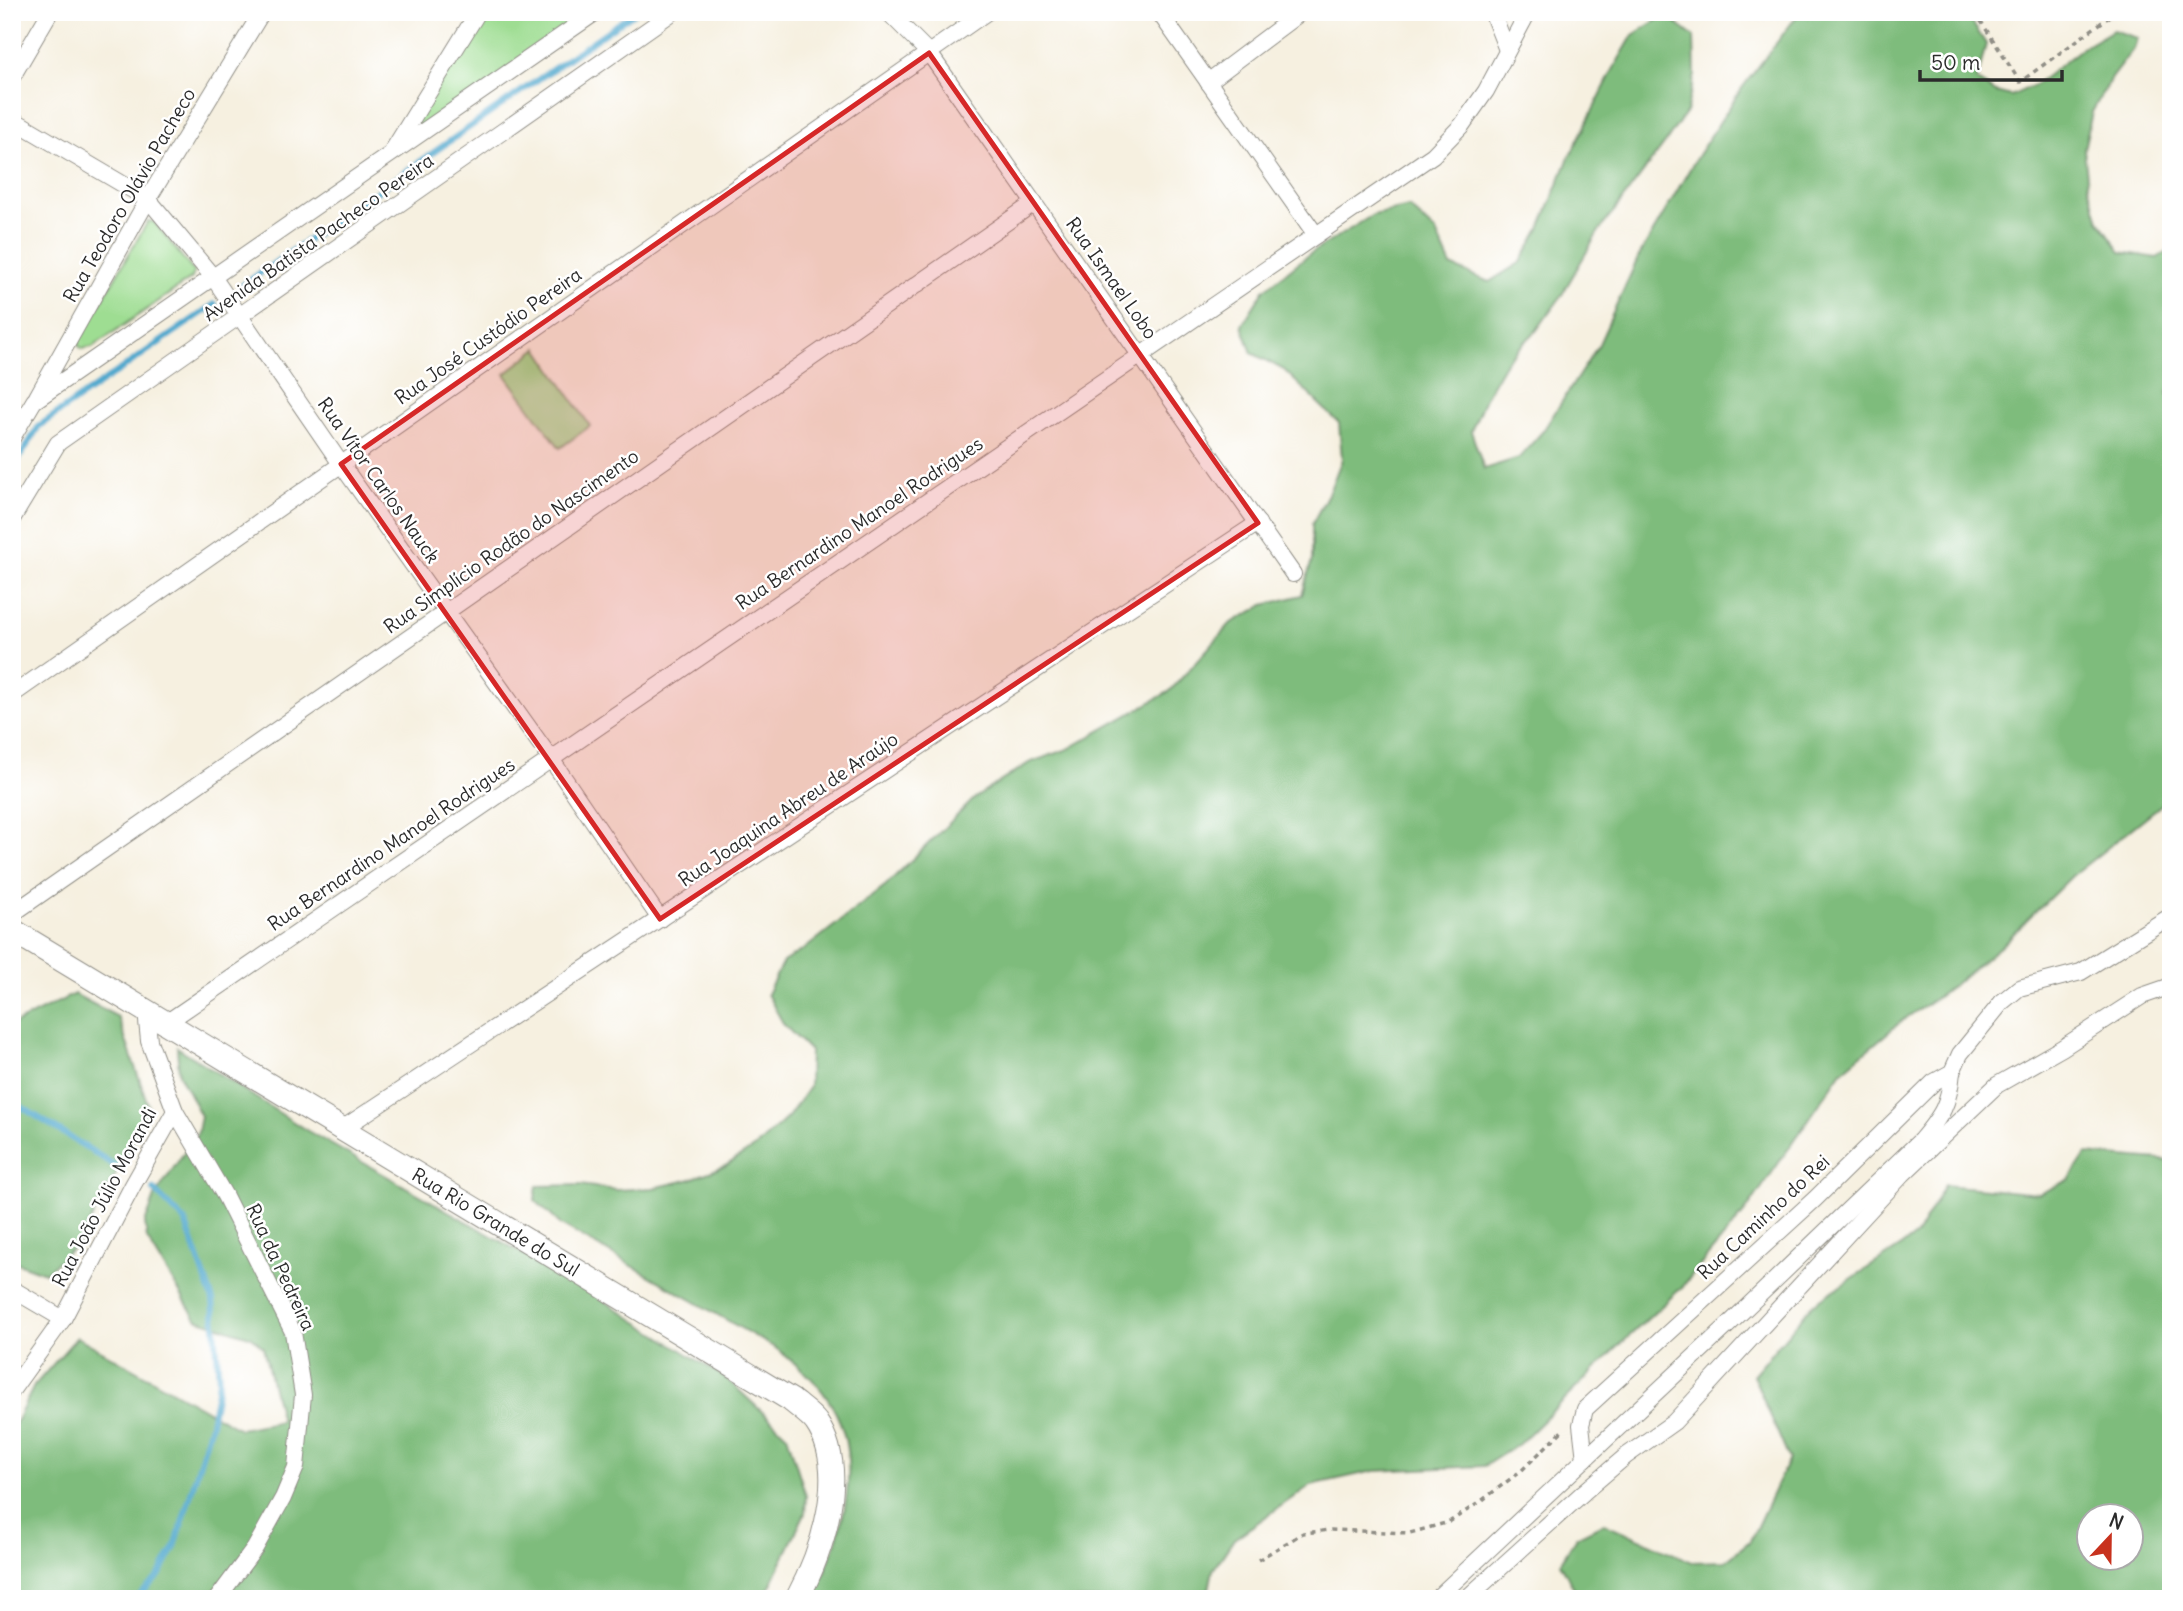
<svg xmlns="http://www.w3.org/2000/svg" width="2183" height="1611" viewBox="0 0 2183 1611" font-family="Delius,sans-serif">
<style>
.green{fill:#9edd92;stroke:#64845e;stroke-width:2}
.forest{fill:#7ebc7c;stroke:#547454;stroke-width:2;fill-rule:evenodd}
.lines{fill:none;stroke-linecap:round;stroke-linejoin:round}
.stream{stroke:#51a9ce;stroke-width:6}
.street-casing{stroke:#908e86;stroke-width:18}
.secondary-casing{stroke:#908e86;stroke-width:25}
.path{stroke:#908e86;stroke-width:3.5;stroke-dasharray:5 5;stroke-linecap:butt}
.street{stroke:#fff;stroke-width:16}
.secondary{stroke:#fff;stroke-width:23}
.marked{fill:#d62828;fill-opacity:0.2;stroke:#d62828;stroke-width:5;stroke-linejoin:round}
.labels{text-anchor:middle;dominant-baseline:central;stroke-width:5;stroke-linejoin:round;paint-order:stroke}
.street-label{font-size:19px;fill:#2b2b2b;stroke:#fff}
</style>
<rect width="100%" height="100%" fill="#fff"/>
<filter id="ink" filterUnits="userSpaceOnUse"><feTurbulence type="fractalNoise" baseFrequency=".0143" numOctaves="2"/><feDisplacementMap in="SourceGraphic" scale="14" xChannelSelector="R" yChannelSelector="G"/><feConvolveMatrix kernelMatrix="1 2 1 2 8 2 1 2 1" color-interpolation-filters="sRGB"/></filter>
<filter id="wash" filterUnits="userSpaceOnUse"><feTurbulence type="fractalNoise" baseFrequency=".00686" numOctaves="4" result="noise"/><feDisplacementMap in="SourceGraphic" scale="28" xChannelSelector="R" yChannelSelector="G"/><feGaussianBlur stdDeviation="1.57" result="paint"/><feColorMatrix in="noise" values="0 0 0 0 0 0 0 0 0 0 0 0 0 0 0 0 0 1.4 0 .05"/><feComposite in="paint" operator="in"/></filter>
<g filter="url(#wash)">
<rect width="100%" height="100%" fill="#f6f0e0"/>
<g class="green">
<polygon points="480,12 593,12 391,153"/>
<polygon points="148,221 154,222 194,272 192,278 92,347 82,349 78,345 79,340"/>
<polygon points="538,348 590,426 560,448 505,374"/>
</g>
<g class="forest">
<path d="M1800,12H1961L1973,24L1986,44L1977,81L1996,92L2011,96L2035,85L2081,49L2113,30L2137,38L2134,48L2111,78L2092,112L2084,149L2088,186L2099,220L2121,252L2157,258L2171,249V389L2168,392L2171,405V797L2072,876L2001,946L1942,994L1903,1020L1842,1071L1745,1212L1682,1287L1623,1342L1519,1444L1484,1466L1374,1471L1311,1485L1234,1539L1213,1570L1207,1599H813C841,1539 869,1458 827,1398C814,1378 796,1364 777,1349L561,1225L535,1200L537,1186L580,1185L616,1190L653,1188L688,1180L725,1166L758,1145L788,1117L809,1087L810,1051L784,1025L767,994L783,962L806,948L886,885L975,798L1029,763L1068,749L1170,691L1231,623L1264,605L1302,595L1312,560V524L1329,492L1342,459L1339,423L1284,370L1252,353L1242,325L1264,290L1308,255L1373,215L1409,207L1436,232L1451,266L1489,282L1521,262L1540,229L1568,160L1615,66L1633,35L1665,15L1694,37L1695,75L1686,112L1665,143L1597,234L1560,298L1536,331L1507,360L1486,396L1471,431L1484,469L1519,458L1543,431L1599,344L1638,258L1698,155L1742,88Z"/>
<polygon points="74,994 118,1017 150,1111 79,1242 45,1273 12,1261 12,1025"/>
<polygon points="177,1047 306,1130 592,1293 727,1379 787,1435 806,1496 805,1513 764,1599 12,1599 12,1430 34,1386 77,1337 240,1429 281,1421 263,1347 252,1337 196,1319 147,1239 145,1223 156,1194 198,1132 201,1116 179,1074"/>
<path d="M2086,1154L2171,1161V1599H1586L1575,1590L1560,1563L1576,1537L1604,1523L1692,1562L1725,1561L1750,1541L1789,1459L1753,1375L1813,1304L1915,1237L1945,1185L2039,1194L2069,1180ZM2088,1516H2130V1558H2088Z"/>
</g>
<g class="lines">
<g class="stream">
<polyline points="243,285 635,12"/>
<polyline points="12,470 39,426 215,304"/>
<polyline points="12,1101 119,1168"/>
<polyline points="136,1599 159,1576 175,1547 210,1428 219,1380 213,1300 185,1221 153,1189"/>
</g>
</g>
</g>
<g filter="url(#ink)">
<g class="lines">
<g class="street-casing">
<g id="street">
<polyline points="888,12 929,53 1293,574"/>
<polyline points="1159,12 1316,235"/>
<polyline points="1492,12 1507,50"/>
<polyline points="12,77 50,12"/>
<polyline points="1208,82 1301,12"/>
<polyline points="12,119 148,199 213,277 341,464 551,759 660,919"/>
<polyline points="393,150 478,12"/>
<polyline points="37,397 148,199 262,12"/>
<polyline points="12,438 34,401 596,12"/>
<polyline points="12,519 58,443 673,12"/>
<polyline points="12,695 987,12"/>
<polyline points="12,914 1034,203"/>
<polyline points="146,1011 149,1041 175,1111 225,1196 293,1332 303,1395 296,1467 283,1498 255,1548 217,1599"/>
<polyline points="166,1023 1433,155 1462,125 1486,91 1528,12"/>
<polyline points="342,1129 1258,523"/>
<polyline points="12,1289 63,1319"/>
<polyline points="12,1390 63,1319 133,1185 175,1111"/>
<path d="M1585,1459L1726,1327L1921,1140C1942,1115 1949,1105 1952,1072"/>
<polyline points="1436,1599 1585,1459 1581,1425 1585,1409 1815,1199 1934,1082 1952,1072 1960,1054 1973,1038 2002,1002 2019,988 2081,972 2171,916"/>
<polyline points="1466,1599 1584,1492 1626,1456 1674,1422 1903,1174 1997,1085 2062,1048 2142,996 2171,986"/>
</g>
</g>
<g class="secondary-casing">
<g id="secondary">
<path id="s1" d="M12,930L791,1400C799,1407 810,1414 816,1422C850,1471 822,1552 797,1599"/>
</g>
</g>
<g class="path">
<polyline points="1975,12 2020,82 2116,12"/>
<polyline points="1258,1560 1303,1533 1331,1530 1410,1533 1449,1522 1480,1502 1522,1470 1564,1429"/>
</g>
<use href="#street" class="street"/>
<use href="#secondary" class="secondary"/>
</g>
</g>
<path class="marked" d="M929,53L1258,523L660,919L341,464Z"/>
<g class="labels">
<g class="street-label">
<text transform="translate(129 195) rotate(-60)">Rua Teodoro Olávio Pacheco</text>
<text transform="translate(318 237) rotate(-35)">Avenida Batista Pacheco Pereira</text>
<text transform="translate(1112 278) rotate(55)">Rua Ismael Lobo</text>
<text transform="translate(488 336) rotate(-35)">Rua José Custódio Pereira</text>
<text transform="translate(379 480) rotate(55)">Rua Vítor Carlos Nauck</text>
<text transform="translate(859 523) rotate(-34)">Rua Bernardino Manoel Rodrigues</text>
<text transform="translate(511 541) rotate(-35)">Rua Simplício Rodão do Nascimento</text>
<text transform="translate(788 809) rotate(-34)">Rua Joaquina Abreu de Araújo</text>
<text transform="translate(391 844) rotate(-34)">Rua Bernardino Manoel Rodrigues</text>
<text transform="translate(104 1197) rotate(-62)">Rua João Júlio Morandi</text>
<text transform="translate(1763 1217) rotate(-43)">Rua Caminho do Rei</text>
<text stroke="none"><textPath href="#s1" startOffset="565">Rua Rio Grande do Sul</textPath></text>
<text transform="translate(281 1267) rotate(65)">Rua da Pedreira</text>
</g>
</g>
<rect width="2183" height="1611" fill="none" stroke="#fff" stroke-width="42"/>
<g transform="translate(2110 1537) rotate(22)"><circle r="33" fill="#ffffff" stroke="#aaaaaa" stroke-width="2"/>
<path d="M0-5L12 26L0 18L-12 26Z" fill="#c8321e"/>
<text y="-10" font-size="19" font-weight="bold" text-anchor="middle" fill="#2b2b2b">N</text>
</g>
<path d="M1920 70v10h142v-10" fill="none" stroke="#2b2b2b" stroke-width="3.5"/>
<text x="1931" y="70" font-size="21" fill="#2b2b2b" stroke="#ffffff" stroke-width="5" paint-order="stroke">50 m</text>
</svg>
